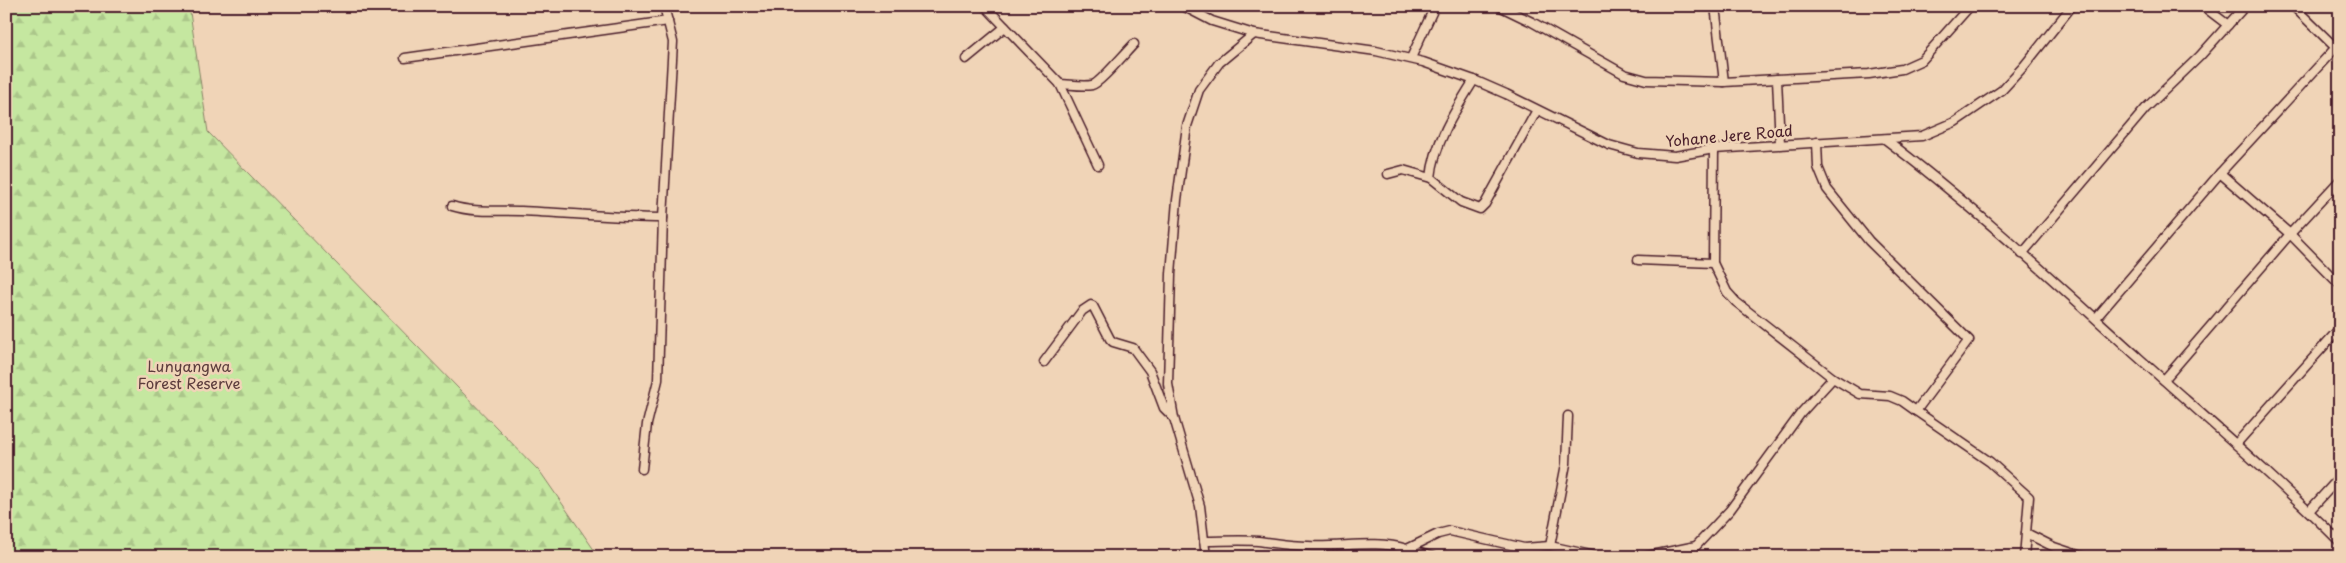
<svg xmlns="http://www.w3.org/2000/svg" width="2346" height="563" viewBox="0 0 2346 563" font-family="'Playpen Sans',sans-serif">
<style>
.forest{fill:url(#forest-firs);stroke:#888366}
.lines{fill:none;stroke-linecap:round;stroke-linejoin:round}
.minor-casing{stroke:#4a1f2b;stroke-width:11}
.minor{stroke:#f0d4b7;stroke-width:8}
.labels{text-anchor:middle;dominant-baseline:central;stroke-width:5;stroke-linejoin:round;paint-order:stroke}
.street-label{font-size:15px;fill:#4a1f2b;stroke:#f0d4b7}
.park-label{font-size:15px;fill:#5c3d3d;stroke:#f0d4b7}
</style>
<defs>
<pattern id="forest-firs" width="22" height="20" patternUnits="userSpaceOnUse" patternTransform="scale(1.25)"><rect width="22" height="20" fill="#c5e7a0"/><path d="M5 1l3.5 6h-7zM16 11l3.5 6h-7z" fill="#abc68a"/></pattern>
</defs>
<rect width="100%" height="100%" fill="#f0d4b7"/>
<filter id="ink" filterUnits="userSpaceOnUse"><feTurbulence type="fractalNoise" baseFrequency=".02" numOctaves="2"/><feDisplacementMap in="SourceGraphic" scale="10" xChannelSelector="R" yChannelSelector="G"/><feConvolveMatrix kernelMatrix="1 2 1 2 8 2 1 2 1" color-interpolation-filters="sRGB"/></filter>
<g filter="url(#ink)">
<polygon class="forest" points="6,6 189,6 208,132 541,473 599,557 6,557"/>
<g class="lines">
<g class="minor-casing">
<g id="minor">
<polyline points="985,6 1060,84 1098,165"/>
<polyline points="1183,6 1212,21 1254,34 1376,51 1423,62 1474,80 1506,94 1609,145 1638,153 1675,156 1714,149 1922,136 1955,122 2002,90 2024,66 2072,6"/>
<polyline points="1499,6 1532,22 1624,74 1646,80 1724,82 1869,74 1902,69 1922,60 1970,6"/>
<polyline points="1715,6 1724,82"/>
<polyline points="2203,6 2228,25"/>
<polyline points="2293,6 2336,48"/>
<polyline points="405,58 668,21"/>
<polyline points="1411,58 1435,6"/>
<polyline points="966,59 1005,27"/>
<polyline points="1777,79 1780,144"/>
<path d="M1474,80C1456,109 1434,143 1431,178L1461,202L1480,209L1485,204L1537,110"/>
<path d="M1060,84C1069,84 1082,87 1092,85C1099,84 1126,52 1134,44"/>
<path d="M1885,139C1974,206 2056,283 2139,358C2207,419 2276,478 2340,542"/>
<polyline points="1817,142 1818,167 1827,189 1869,241 1969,340 1916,411 1902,401 1890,396 1860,394 1833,378"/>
<polyline points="2220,173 2340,43"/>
<polyline points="1388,174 1403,170 1431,178"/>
<path d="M452,206C474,213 497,210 521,211C568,213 616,218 663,218"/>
<polyline points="2022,254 2146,108 2200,56 2245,6"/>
<polyline points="1638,260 1713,263"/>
<polyline points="2096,318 2220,173 2290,234 2340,285"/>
<polyline points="1044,362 1082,311 1091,305 1093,306 1110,339 1113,342 1133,348 1150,371 1164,408 1174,418"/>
<polyline points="2164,380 2290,234 2340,180"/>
<polyline points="1916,411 1990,462 2029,497 2024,557"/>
<polyline points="2236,444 2340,328"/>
<polyline points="642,469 647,424 658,380 663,218 673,42 664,6"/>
<polyline points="2309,511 2340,477"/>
<polyline points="2026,533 2054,547 2084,557"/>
<path d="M1204,541C1222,541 1240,540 1258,541C1275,543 1291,546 1308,546C1342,548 1374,539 1407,549L1438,534L1450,531L1524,548L1550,546L1600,557"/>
<polyline points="1550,546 1566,464 1568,416"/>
<polyline points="1407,549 1433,557"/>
<polyline points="1206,557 1200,506 1174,418 1168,384 1171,274 1177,200 1187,126 1199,90 1219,63 1254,34"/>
<polyline points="1643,557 1696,546 1730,510 1801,413 1833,378 1736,302 1727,292 1713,263 1714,149"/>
<polyline points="1686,557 1696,546"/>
</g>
</g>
<use href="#minor" class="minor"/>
</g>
</g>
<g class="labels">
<g class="street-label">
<text transform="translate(1729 135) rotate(-5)">Yohane Jere Road</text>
</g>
<g class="park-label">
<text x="189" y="365">Lunyangwa<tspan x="189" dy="17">Forest Reserve</tspan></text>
</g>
</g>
<rect width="2346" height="563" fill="none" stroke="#f0d4b7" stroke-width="25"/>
<rect x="12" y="12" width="2321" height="538" fill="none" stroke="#4a1f2b" stroke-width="2" filter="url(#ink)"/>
</svg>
